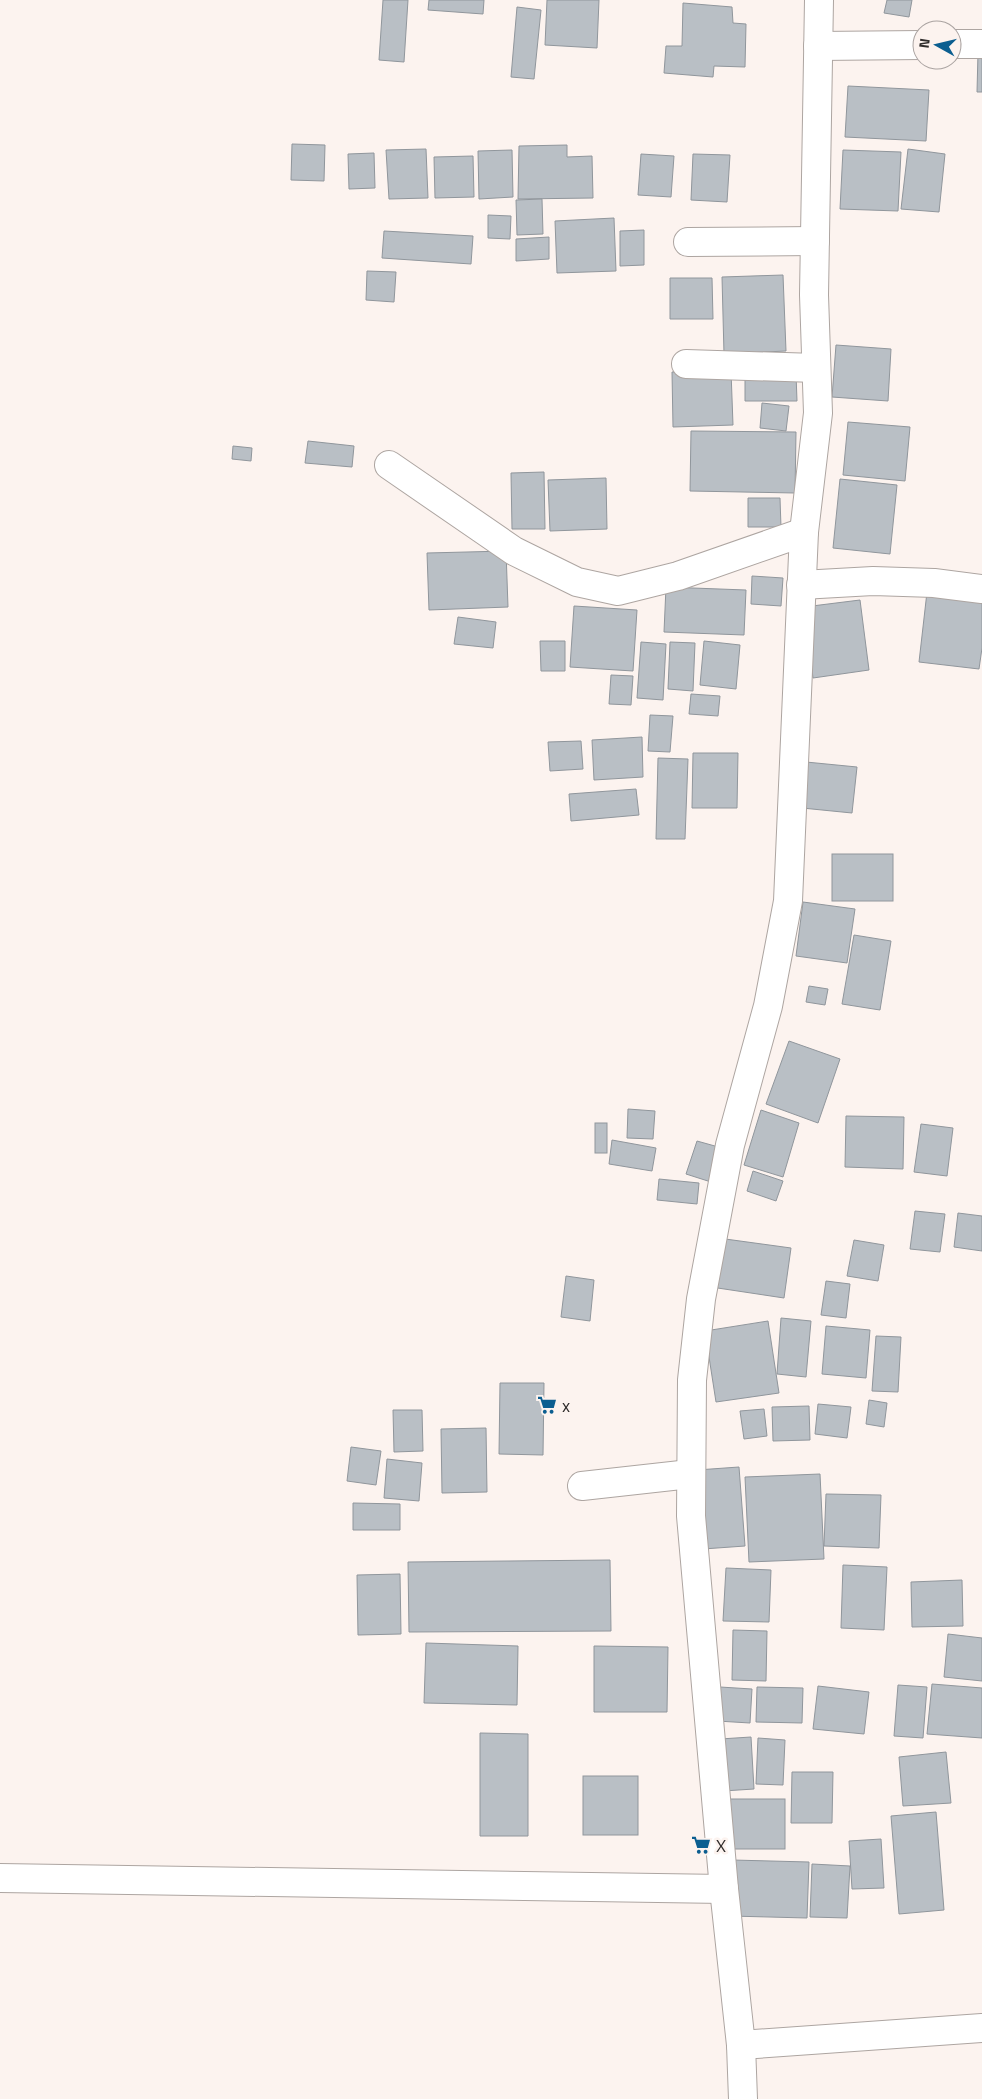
<svg xmlns="http://www.w3.org/2000/svg" width="982" height="2099" viewBox="0 0 982 2099" font-family="'Titillium Web',sans-serif">
<style>
.building{fill:#b9bfc5;stroke:#90969c}
.lines{fill:none;stroke-linecap:round;stroke-linejoin:round}
.minor-casing{stroke:#ada5a1;stroke-width:30}
.minor{stroke:#fff;stroke-width:28}
.labels{text-anchor:middle;dominant-baseline:central;stroke-width:5;stroke-linejoin:round;paint-order:stroke}
.poi-label{font-size:18px;fill:#2f2c2b;stroke:#fcf3ef;text-anchor:start}
</style>
<rect width="100%" height="100%" fill="#fcf3ef"/>
<g class="building">
<polygon points="383,0 408,0 404,62 379,60"/>
<polygon points="429,0 484,0 483,14 428,10"/>
<polygon points="547,0 599,0 597,48 545,45"/>
<polygon points="887,0 912,0 909,17 884,13"/>
<polygon points="683,3 732,7 733,23 746,24 745,67 714,66 713,77 664,73 666,46 682,46"/>
<polygon points="517,7 541,10 534,79 511,77"/>
<polygon points="978,53 982,53 982,92 977,92"/>
<polygon points="848,86 929,90 926,141 845,137"/>
<polygon points="292,144 325,145 324,181 291,180"/>
<polygon points="567,145 567,157 592,156 593,198 518,199 519,146"/>
<polygon points="426,149 428,198 389,199 386,150"/>
<polygon points="908,149 945,154 939,212 901,209"/>
<polygon points="512,150 513,197 479,199 478,151"/>
<polygon points="843,150 901,152 898,211 840,209"/>
<polygon points="374,153 375,188 349,189 348,154"/>
<polygon points="641,154 674,156 671,197 638,195"/>
<polygon points="693,154 730,155 727,202 691,200"/>
<polygon points="473,156 474,197 435,198 434,157"/>
<polygon points="542,199 543,234 517,235 516,200"/>
<polygon points="488,215 511,216 510,239 488,238"/>
<polygon points="614,218 616,271 557,273 555,221"/>
<polygon points="644,230 644,265 620,266 620,231"/>
<polygon points="384,231 473,236 471,264 382,258"/>
<polygon points="549,237 549,259 516,261 516,239"/>
<polygon points="367,271 396,272 394,302 366,300"/>
<polygon points="783,275 786,351 724,354 722,277"/>
<polygon points="670,278 712,278 713,319 670,319"/>
<polygon points="836,345 891,349 888,401 832,397"/>
<polygon points="731,371 733,425 673,427 672,372"/>
<polygon points="796,374 797,401 745,401 745,375"/>
<polygon points="762,403 789,406 786,431 760,428"/>
<polygon points="848,422 910,427 905,481 843,475"/>
<polygon points="691,431 796,432 795,493 690,491"/>
<polygon points="308,441 354,446 352,467 305,463"/>
<polygon points="233,446 252,448 251,461 232,459"/>
<polygon points="544,472 545,529 512,529 511,473"/>
<polygon points="606,478 607,529 550,531 548,480"/>
<polygon points="840,479 897,485 890,554 833,548"/>
<polygon points="748,498 780,498 781,527 748,527"/>
<polygon points="506,551 508,607 429,610 427,553"/>
<polygon points="752,576 783,578 781,606 751,604"/>
<polygon points="666,587 746,590 744,635 664,632"/>
<polygon points="927,592 982,599 982,648 979,669 919,662"/>
<polygon points="860,600 869,670 813,678 804,607"/>
<polygon points="574,606 637,610 633,671 570,667"/>
<polygon points="458,617 496,622 493,648 454,644"/>
<polygon points="540,641 565,641 565,671 541,671"/>
<polygon points="704,641 740,645 736,689 700,685"/>
<polygon points="641,642 666,644 663,700 637,698"/>
<polygon points="670,642 695,643 693,691 668,689"/>
<polygon points="611,675 633,676 631,705 609,704"/>
<polygon points="691,694 720,696 718,716 689,714"/>
<polygon points="650,715 673,716 670,752 648,751"/>
<polygon points="642,737 643,777 594,780 592,740"/>
<polygon points="581,741 583,769 550,771 548,742"/>
<polygon points="693,753 738,753 737,808 692,808"/>
<polygon points="658,758 688,759 685,839 656,839"/>
<polygon points="806,762 857,767 852,813 802,808"/>
<polygon points="636,789 639,815 571,821 569,794"/>
<rect x="832" y="854" width="61" height="47"/>
<polygon points="803,902 855,909 847,963 796,956"/>
<polygon points="854,935 891,941 880,1010 842,1004"/>
<polygon points="809,986 828,989 825,1005 806,1002"/>
<polygon points="789,1041 840,1059 818,1123 766,1104"/>
<polygon points="628,1109 655,1111 653,1139 627,1138"/>
<polygon points="761,1110 799,1123 783,1177 744,1165"/>
<polygon points="846,1116 904,1117 903,1169 845,1167"/>
<rect x="595" y="1123" width="12" height="30"/>
<polygon points="921,1124 953,1128 947,1176 914,1172"/>
<polygon points="612,1140 656,1148 652,1171 609,1164"/>
<polygon points="697,1141 722,1148 711,1182 686,1174"/>
<polygon points="753,1171 783,1181 776,1201 747,1191"/>
<polygon points="659,1179 699,1183 697,1204 657,1200"/>
<polygon points="915,1211 945,1214 940,1252 910,1249"/>
<polygon points="958,1213 982,1216 982,1251 954,1247"/>
<polygon points="718,1238 791,1248 784,1298 711,1287"/>
<polygon points="854,1240 884,1245 878,1281 847,1276"/>
<polygon points="566,1276 594,1280 590,1321 561,1317"/>
<polygon points="826,1281 850,1284 846,1318 821,1315"/>
<polygon points="781,1318 811,1321 806,1377 777,1374"/>
<polygon points="768,1321 779,1393 716,1402 705,1331"/>
<polygon points="826,1326 870,1330 866,1378 822,1374"/>
<polygon points="876,1336 901,1337 898,1392 872,1391"/>
<polygon points="500,1383 544,1383 543,1455 499,1454"/>
<polygon points="869,1400 887,1403 884,1427 866,1424"/>
<polygon points="818,1404 851,1407 847,1438 815,1434"/>
<polygon points="809,1406 810,1440 773,1441 772,1407"/>
<polygon points="764,1409 767,1436 744,1439 740,1411"/>
<polygon points="393,1410 422,1410 423,1451 394,1452"/>
<polygon points="486,1428 487,1492 442,1493 441,1429"/>
<polygon points="351,1447 381,1451 376,1485 347,1481"/>
<polygon points="387,1459 422,1463 419,1501 384,1498"/>
<polygon points="739,1467 745,1546 703,1549 697,1470"/>
<polygon points="820,1474 824,1559 749,1562 745,1477"/>
<polygon points="826,1494 881,1495 879,1548 824,1546"/>
<polygon points="353,1503 400,1504 400,1530 353,1530"/>
<polygon points="610,1560 611,1631 409,1632 408,1562"/>
<polygon points="843,1565 887,1567 884,1630 841,1628"/>
<polygon points="726,1568 771,1570 769,1622 723,1621"/>
<polygon points="400,1574 401,1634 358,1635 357,1575"/>
<polygon points="962,1580 963,1626 912,1627 911,1582"/>
<polygon points="733,1630 767,1631 766,1681 732,1680"/>
<polygon points="948,1634 982,1638 982,1681 944,1677"/>
<polygon points="426,1643 518,1646 517,1705 424,1703"/>
<polygon points="594,1646 668,1647 667,1712 594,1712"/>
<polygon points="932,1684 982,1688 982,1738 927,1734"/>
<polygon points="898,1685 927,1687 923,1738 894,1736"/>
<polygon points="818,1686 869,1692 864,1734 813,1729"/>
<polygon points="720,1687 752,1689 750,1723 717,1721"/>
<polygon points="757,1687 803,1688 802,1723 756,1722"/>
<polygon points="480,1733 528,1734 528,1836 480,1836"/>
<polygon points="751,1737 754,1789 723,1791 720,1739"/>
<polygon points="758,1738 785,1740 783,1785 756,1784"/>
<polygon points="946,1752 951,1803 903,1806 899,1757"/>
<polygon points="792,1772 833,1772 832,1823 791,1823"/>
<rect x="583" y="1776" width="55" height="59"/>
<rect x="726" y="1799" width="59" height="50"/>
<polygon points="936,1812 944,1910 899,1914 891,1816"/>
<polygon points="881,1839 884,1888 852,1889 849,1841"/>
<polygon points="732,1860 809,1862 807,1918 730,1916"/>
<polygon points="812,1864 850,1866 847,1918 810,1917"/>
</g>
<g class="lines">
<g class="minor-casing">
<g id="minor">
<polyline points="952,44 982,44"/>
<polyline points="818,46 922,45"/>
<polyline points="688,242 815,241"/>
<polyline points="686,364 816,368"/>
<polyline points="389,465 514,551 577,582 618,591 678,576 804,532"/>
<polyline points="801,585 873,581 934,583 982,589"/>
<polyline points="582,1486 690,1474"/>
<polyline points="0,1878 724,1889"/>
<polyline points="741,2045 982,2028"/>
<polyline points="743,2099 741,2045 724,1889 691,1516 692,1380 701,1299 730,1145 768,1006 788,901 804,532 818,413 814,295 819,0"/>
</g>
</g>
<use href="#minor" class="minor"/>
</g>
<defs>
<g id="supermarket-bare" transform="scale(1.5)"><path d="M-6-5.5h2.5l.6 2H6L4.5 2H-2.5L-4.4-4H-6ZM-1.5 3.2a1.3 1.3 0 1 0 .1 0ZM3 3.2a1.3 1.3 0 1 0 .1 0Z" fill="#0b5e90" stroke="#fcf3ef" stroke-width="2.5" paint-order="stroke"/></g>
</defs>
<g fill-rule="evenodd">
<use href="#supermarket-bare" x="547" y="1405"/>
<use href="#supermarket-bare" x="701" y="1845"/>
</g>
<g class="labels">
<g class="poi-label">
<text x="562" y="1405">x</text>
<text x="716" y="1845">X</text>
</g>
</g>
<g transform="translate(937 45) rotate(278)"><circle r="24" fill="#fcf3ef" stroke="#aaa3a1"/>
<path d="M0-4L9 19L0 12L-9 19Z" fill="#0b5e90"/>
<text y="-8" font-size="14" font-weight="bold" text-anchor="middle" fill="#2f2c2b">N</text>
</g>
</svg>
